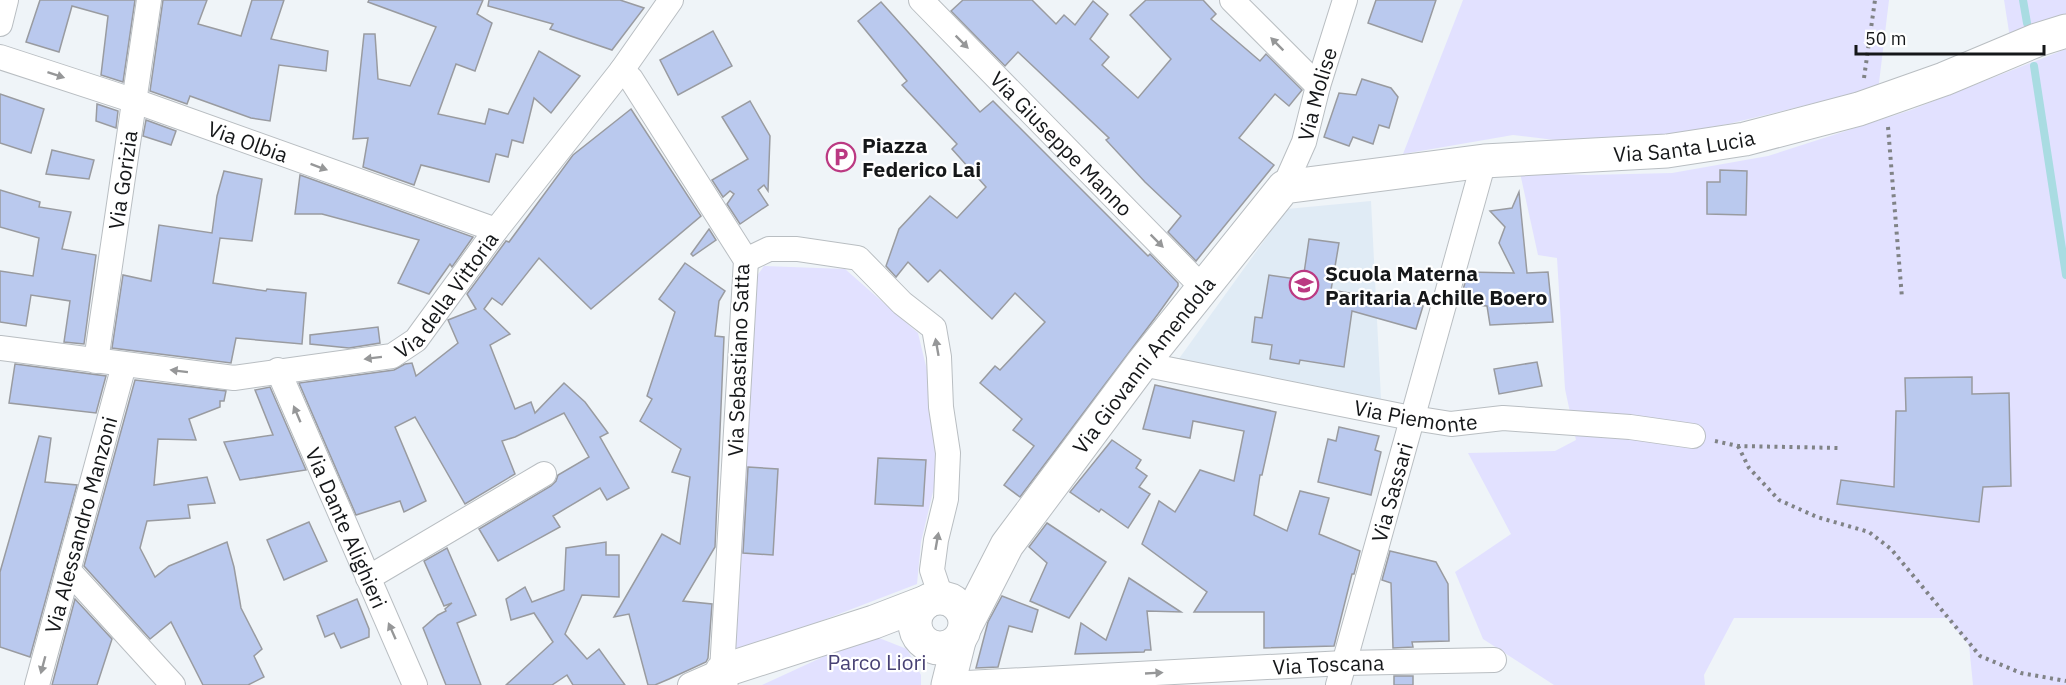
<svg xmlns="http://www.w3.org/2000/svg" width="2066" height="685" viewBox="0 0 2066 685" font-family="'IBM Plex Sans',sans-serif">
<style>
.built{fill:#e0ebf5}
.green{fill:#e2e1ff}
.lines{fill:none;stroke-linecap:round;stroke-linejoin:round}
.stream{stroke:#a9dce2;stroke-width:8}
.building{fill:#bac9ee;stroke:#999ba0;stroke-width:1.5}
.street-casing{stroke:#b9bec2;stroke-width:26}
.secondary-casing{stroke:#b9bec2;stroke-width:35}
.path{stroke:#808386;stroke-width:4;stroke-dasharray:3 4.5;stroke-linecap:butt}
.street{stroke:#fff;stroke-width:24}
.secondary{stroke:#fff;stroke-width:33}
.oneway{fill:#969798}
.labels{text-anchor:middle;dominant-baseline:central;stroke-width:4.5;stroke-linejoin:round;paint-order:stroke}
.street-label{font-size:21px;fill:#151719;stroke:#fff}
.poi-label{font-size:21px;font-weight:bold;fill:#151719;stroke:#fff;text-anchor:start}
.park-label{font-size:21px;fill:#474174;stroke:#fff}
</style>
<rect width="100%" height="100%" fill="#eff4f8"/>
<polygon class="built" points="1371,201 1381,399 1178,360 1287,209"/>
<g class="green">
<polygon points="1463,0 1889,0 1878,91 1823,101 1728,124 1658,136 1563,141 1513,135 1403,154"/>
<polygon points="2004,0 2066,0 2066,18 2010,38"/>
<polygon points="2066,49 2066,685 1973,685 1969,645 1947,618 1734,618 1704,675 1705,685 1554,685 1483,639 1455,572 1511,534 1468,453 1555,451 1576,440 1565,389 1557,258 1538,255 1520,173 1588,175 1672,173 1768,156 1911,110"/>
<polygon points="764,266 845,269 918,333 931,387 938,471 921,542 917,584 732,655 754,280"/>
<polygon points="879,638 907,649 921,675 921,685 762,685 851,644"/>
</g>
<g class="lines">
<g class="stream">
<polyline points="2023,0 2027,23"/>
<polyline points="2034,66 2066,275"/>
</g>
</g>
<g class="building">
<polygon points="40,0 135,0 123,82 101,75 108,16 72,6 59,52 26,42"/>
<polygon points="163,0 207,0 198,24 241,36 252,0 284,0 271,39 328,51 326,71 279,65 270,121 251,118 190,96 187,104 150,91"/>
<polygon points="369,0 483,0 477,14 492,23 475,71 456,64 438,114 485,124 489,109 508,114 539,51 580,76 551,113 534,98 523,143 512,140 508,157 496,154 489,182 421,165 414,185 363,167 368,138 353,139 364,34 375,34 378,79 410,86 436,27 368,2"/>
<polygon points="489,0 620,0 644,8 612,50 550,29 553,24 488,6"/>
<polygon points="963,0 1032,0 1056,24 1064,15 1075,25 1093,1 1108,14 1090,39 1109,57 1102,65 1138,98 1171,59 1130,15 1146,0 1203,0 1216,14 1211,19 1260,61 1266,54 1302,90 1289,106 1275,94 1239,138 1274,165 1196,261 1168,232 1181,216 1145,182 1106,140 1109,138 1018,52 1005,66 951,11"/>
<polygon points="1376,0 1436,0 1422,42 1368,23"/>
<polygon points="881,2 980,112 993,101 1148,256 1150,254 1178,283 1178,286 1158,314 1020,497 1004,485 1034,446 1013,430 1022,419 980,383 995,366 1000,370 1045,322 1015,293 992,319 940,270 928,282 908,262 896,277 886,266 899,229 930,196 957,218 986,187 952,149 957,144 902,85 907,81 858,21"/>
<polygon points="713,31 732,66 678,95 660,60"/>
<polygon points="1362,79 1391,88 1398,97 1389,128 1379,125 1373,144 1353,137 1349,146 1324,137 1339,93 1356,95"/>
<polygon points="0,94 44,109 31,153 0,143"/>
<polygon points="750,101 770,136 768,191 764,185 758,190 768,205 740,224 727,204 734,194 730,191 723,197 712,180 748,159 722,117"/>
<polygon points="97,104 118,111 116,128 96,121"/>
<polygon points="631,109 701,216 591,309 539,258 502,305 492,298 484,309 510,334 490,345 515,409 531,402 535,413 564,383 585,402 608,433 600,437 629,488 607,500 600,488 553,516 560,527 498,561 479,529 551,486 556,481 558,475 589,457 564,413 515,437 502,441 515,474 465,504 415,417 395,427 426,501 404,512 400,501 356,515 299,383 394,370 405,364 412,363 416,376 458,343 448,320 476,309 467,294 506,241 509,242 573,155"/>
<polygon points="146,120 176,131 171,145 143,136"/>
<polygon points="52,150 94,160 89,179 46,174"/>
<polygon points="1720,170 1747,171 1746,215 1707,214 1707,182 1720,182"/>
<polygon points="224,171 262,179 252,241 220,238 213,283 266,291 267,289 306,293 302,344 236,338 231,363 112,348 123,275 151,281 159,225 212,233 217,196"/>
<polygon points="300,175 473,237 452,267 450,264 429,294 398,283 419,240 322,214 295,214"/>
<polygon points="0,190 40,202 39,207 71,212 62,249 96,255 84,344 64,342 70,301 31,295 26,326 0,322 0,271 33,276 39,238 0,227"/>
<polygon points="1519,192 1527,273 1548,272 1553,322 1490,325 1487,306 1459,304 1468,272 1514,273 1499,243 1505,227 1490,211 1512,208"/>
<polygon points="709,229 716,240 693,256 691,254"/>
<polygon points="1309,239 1339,243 1331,290 1379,298 1380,294 1423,306 1416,329 1352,311 1344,367 1300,360 1299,364 1270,359 1272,345 1252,342 1255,317 1262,318 1269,275 1303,280"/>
<polygon points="685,263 725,291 719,301 715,336 724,337 715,547 683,601 712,604 708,658 706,662 669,679 655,685 648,685 629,614 614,617 662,534 680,544 690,477 672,472 681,449 640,421 652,399 647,396 675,312 659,299"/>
<polygon points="378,327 380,343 349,348 310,344 310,335"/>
<polygon points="1537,362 1542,386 1499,394 1494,369"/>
<polygon points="15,364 106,376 96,413 9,403"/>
<polygon points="1972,377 1972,394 2009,393 2011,486 1983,487 1979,522 1837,504 1841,480 1894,487 1896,411 1906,411 1905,378"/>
<polygon points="135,380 226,391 224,401 220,401 220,407 189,419 196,440 158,439 154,485 207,477 215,503 188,505 190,518 147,521 140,548 155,577 169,566 227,542 234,567 241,608 262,649 254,656 264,677 248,685 203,685 171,622 150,639 84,566"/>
<polygon points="1155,385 1276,412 1262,475 1260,475 1254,515 1287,531 1300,491 1329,498 1319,534 1360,551 1354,574 1352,574 1334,646 1264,648 1264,612 1194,612 1207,592 1142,544 1159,501 1175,512 1200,470 1234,481 1244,431 1193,421 1190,438 1143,429"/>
<polygon points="270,387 306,470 240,480 224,442 273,435 255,390"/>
<polygon points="1339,427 1379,436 1375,450 1381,452 1371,495 1318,482 1328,439 1336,441"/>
<polygon points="39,436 51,438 45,482 77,485 30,657 0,647 0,572"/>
<polygon points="1112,440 1141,460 1136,468 1147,476 1139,487 1150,494 1128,528 1101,509 1099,512 1070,492"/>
<polygon points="878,458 926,460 923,506 875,504"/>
<polygon points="748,467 778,469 773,555 743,553"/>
<polygon points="309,522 327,561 284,580 267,540"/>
<polygon points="1047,523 1106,562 1069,618 1030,601 1047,563 1029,547"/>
<polygon points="606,542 606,555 619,555 619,597 582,595 565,634 587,659 599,649 625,685 573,685 567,675 552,685 506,685 553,642 534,613 511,620 506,599 525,587 532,602 564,590 566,548"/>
<polygon points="447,548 476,615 457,623 481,685 446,685 423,628 438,615 446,611 445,609 452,603 444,606 424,561"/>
<polygon points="1390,551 1436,562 1448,584 1449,641 1412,642 1413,647 1393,648 1391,583 1382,580"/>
<polygon points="1129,578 1181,612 1147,611 1151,650 1145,650 1144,652 1075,654 1081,623 1106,640"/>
<polygon points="1002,596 1038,610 1032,632 1009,626 998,667 976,668 988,622"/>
<polygon points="75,599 112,639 97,685 52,685"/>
<polygon points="357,599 369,629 369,637 341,648 334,633 325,637 317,616"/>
<rect x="1394" y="676" width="19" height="9"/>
</g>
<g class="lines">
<g class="street-casing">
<g id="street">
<path id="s1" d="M921,0L1203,288"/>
<polyline points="1232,0 1318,86"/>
<polyline points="0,24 6,0"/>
<path id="s2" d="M0,57L135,101L496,230"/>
<polyline points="622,70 631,79 746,260 722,671 690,685"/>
<path id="s3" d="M1284,187L1304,142L1318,86L1345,0"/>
<polyline points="746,260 769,249 797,249 858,258 902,303 934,328 939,357 941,407 948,453 946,499 936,540 932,570 941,597"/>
<path id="s4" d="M0,348L234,378L392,356L416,340L496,230L622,70L671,0"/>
<path id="s5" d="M96,361L149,0"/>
<path id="s6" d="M1142,364L1401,416L1451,424L1503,418L1630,427L1693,436"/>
<path id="s7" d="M278,370L415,685"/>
<polyline points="69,571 173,685"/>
<polyline points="368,578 544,474"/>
<path id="s8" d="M948,684L1344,663L1494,660"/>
<path id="s9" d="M37,685L124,365"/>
<path id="s10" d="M1338,685L1484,161"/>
</g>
</g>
<g class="secondary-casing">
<g id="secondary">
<circle cx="940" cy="623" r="25"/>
<path id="s11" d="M966,625L1007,545L1142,364L1284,187L1484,161L1667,151L1745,139L1859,109L1944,79L2037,40L2066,31"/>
<polyline points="721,685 722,671 874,622 926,602"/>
<polyline points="948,685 959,641"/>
</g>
</g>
<g class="path">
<polyline points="1864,78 1875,0"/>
<polyline points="1888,127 1902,298"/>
<polyline points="1715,441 1738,446 1840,448"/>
<polyline points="1738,446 1749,468 1779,500 1817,517 1869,532 1891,549 1980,656 2021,673 2066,681"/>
</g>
<use href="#street" class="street"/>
<use href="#secondary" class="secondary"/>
</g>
<defs><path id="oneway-solid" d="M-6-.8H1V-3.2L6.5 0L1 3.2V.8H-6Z" transform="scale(1.5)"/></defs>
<g class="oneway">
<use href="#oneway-solid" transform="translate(962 42) rotate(45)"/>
<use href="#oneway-solid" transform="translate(1277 44) rotate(-135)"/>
<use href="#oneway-solid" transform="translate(56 75) rotate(18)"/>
<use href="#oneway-solid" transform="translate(319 167) rotate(20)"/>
<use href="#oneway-solid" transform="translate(1157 241) rotate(45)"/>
<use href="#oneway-solid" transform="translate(937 347) rotate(-100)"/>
<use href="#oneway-solid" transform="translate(373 358) rotate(173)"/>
<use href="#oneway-solid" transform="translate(179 371) rotate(-173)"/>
<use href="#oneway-solid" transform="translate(297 414) rotate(-113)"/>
<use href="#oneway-solid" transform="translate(937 541) rotate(-80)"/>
<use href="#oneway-solid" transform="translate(392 631) rotate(-114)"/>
<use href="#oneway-solid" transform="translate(43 665) rotate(105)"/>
<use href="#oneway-solid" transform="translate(1154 673) rotate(-3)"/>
</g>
<defs>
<g id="parking-ring" transform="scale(1.5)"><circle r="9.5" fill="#fff" stroke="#bb3982" stroke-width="1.5"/><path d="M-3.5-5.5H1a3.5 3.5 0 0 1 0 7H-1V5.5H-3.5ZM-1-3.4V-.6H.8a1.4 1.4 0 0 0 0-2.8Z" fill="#bb3982"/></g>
<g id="school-ring" transform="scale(1.5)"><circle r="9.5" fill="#fff" stroke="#bb3982" stroke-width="1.5"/><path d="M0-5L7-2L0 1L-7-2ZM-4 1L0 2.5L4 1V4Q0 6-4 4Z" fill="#bb3982"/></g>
</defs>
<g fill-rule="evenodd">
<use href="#parking-ring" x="841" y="157"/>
<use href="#school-ring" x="1304" y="285"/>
</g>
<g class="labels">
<g class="street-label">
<text stroke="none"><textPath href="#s3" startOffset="99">Via Molise</textPath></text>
<text stroke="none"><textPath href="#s2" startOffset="262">Via Olbia</textPath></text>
<text stroke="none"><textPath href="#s1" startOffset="201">Via Giuseppe Manno</textPath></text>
<text stroke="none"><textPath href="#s11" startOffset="945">Via Santa Lucia</textPath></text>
<text stroke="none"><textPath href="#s5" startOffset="183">Via Gorizia</textPath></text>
<text stroke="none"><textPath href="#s4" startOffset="478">Via della Vittoria</textPath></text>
<text transform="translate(738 360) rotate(-88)">Via Sebastiano Satta</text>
<text stroke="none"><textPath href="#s11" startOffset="316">Via Giovanni Amendola</textPath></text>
<text stroke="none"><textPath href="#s6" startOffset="279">Via Piemonte</textPath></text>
<text stroke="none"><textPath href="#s10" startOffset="200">Via Sassari</textPath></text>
<text stroke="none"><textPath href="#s9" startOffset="166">Via Alessandro Manzoni</textPath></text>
<text stroke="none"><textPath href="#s7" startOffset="172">Via Dante Alighieri</textPath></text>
<text stroke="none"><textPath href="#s8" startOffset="381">Via Toscana</textPath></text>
</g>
<g class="poi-label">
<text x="862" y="145">Piazza<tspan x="862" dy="24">Federico Lai</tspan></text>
<text x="1325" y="273">Scuola Materna<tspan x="1325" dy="24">Paritaria Achille Boero</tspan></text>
</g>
<g class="park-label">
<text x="877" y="662">Parco Liori</text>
</g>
</g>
<path d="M1856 45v9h188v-9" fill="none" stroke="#151719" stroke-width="3"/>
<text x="1865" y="45" font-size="18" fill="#151719" stroke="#ffffff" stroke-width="4.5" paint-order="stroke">50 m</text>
</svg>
